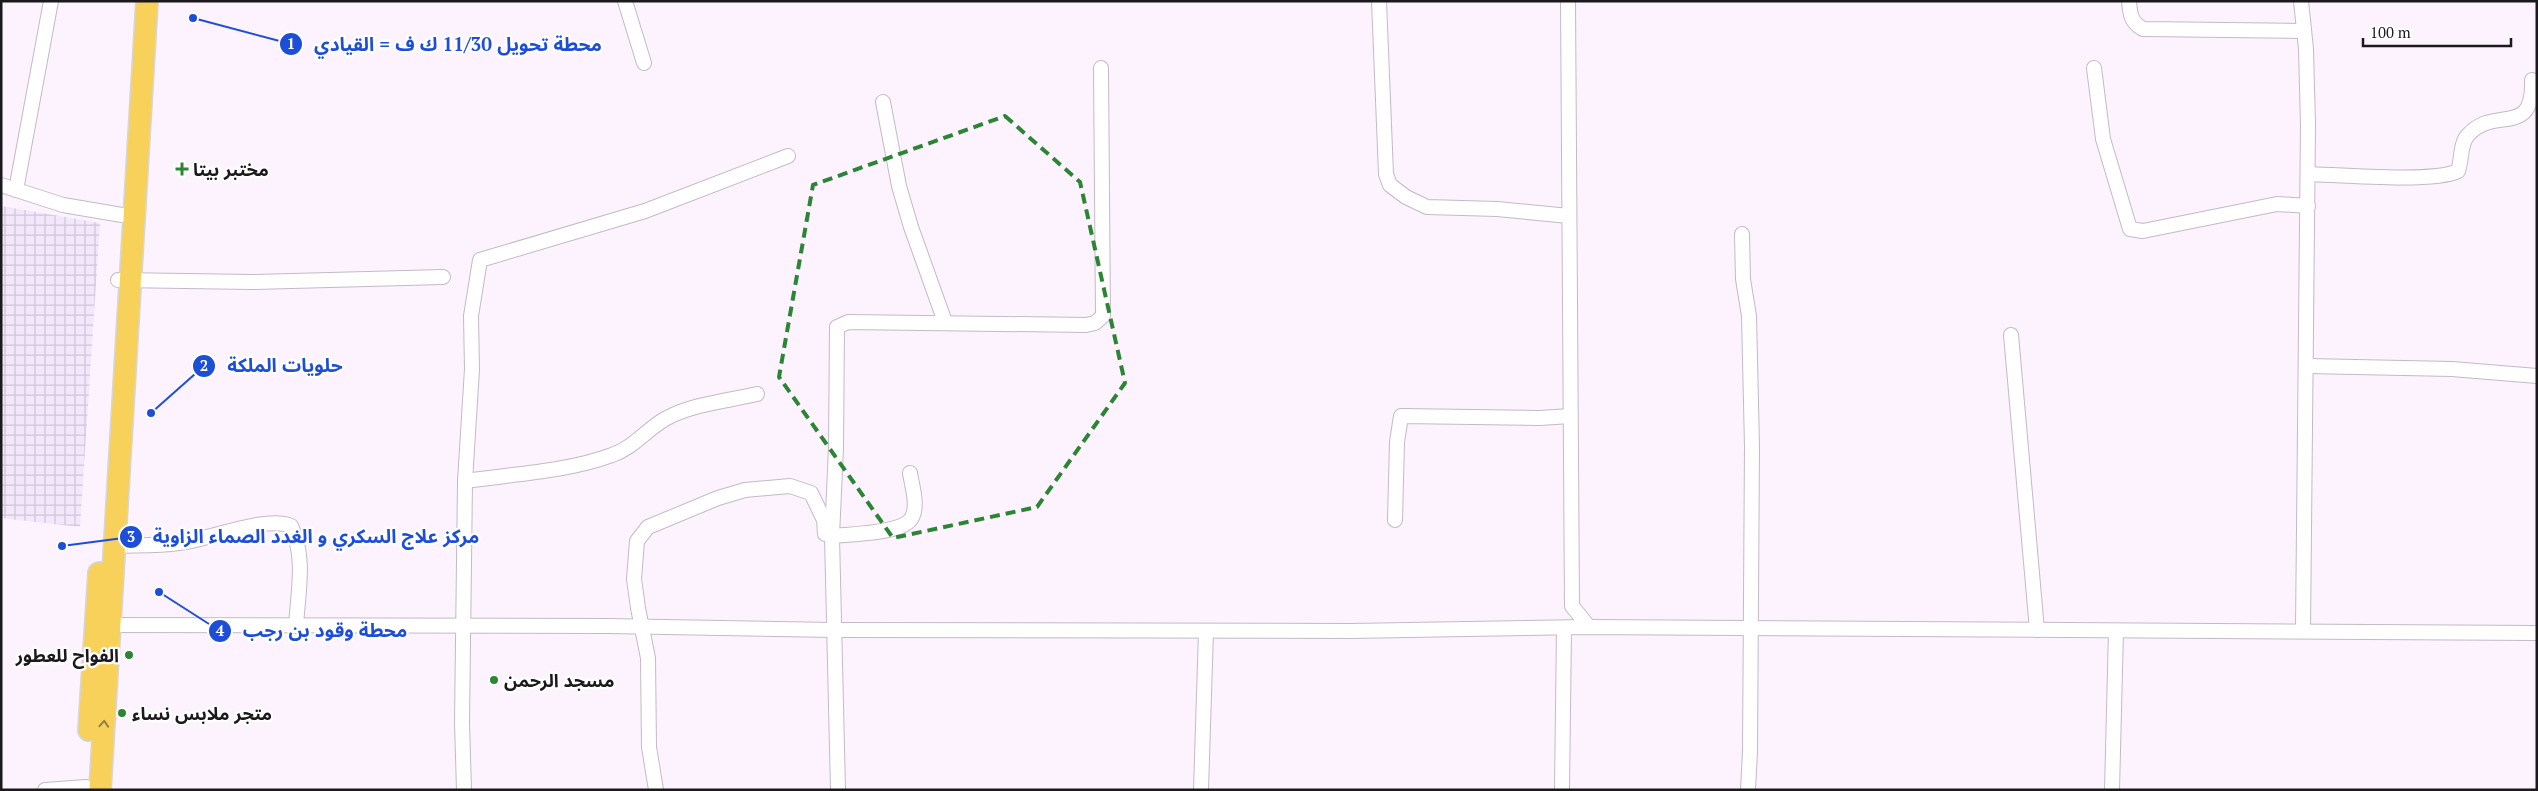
<svg xmlns="http://www.w3.org/2000/svg" width="2538" height="791" viewBox="0 0 2538 791" font-family="'PT Serif','Noto Sans Arabic',serif">
<style>
.industrial{fill:url(#industrial-grid)}
.lines{fill:none;stroke-linecap:round;stroke-linejoin:round}
.minor-casing{stroke:#c3bac5;stroke-width:16}
.highway-casing{stroke:#d6d6d6;stroke-width:24}
.minor{stroke:#fff;stroke-width:14}
.highway{stroke:#f8d15a;stroke-width:21}
.oneway{stroke:#957e3f}
.marked{fill:none;stroke:#2c8535;stroke-width:4;stroke-dasharray:10 6;stroke-linejoin:round}
.poi-dot{fill:#2c8535;stroke:#fff;stroke-width:2}
.labels{text-anchor:middle;dominant-baseline:central;stroke-width:4.5;stroke-linejoin:round;paint-order:stroke}
.poi-label{font-size:18px;font-weight:bold;fill:#1c191d;stroke:#fff;text-anchor:start}
.leader{fill:none;stroke:#1d4ed8;stroke-width:2}
.callout-dot{fill:#1d4ed8;stroke:#fff;stroke-width:2}
.mark-label{font-size:15px;text-anchor:middle;font-weight:bold;fill:#fff}
.callout-label{font-size:19px;text-anchor:middle;font-weight:bold;fill:#1d4ed8;stroke:#fff;stroke-width:4.5;stroke-linejoin:round;paint-order:stroke}
</style>
<defs>
<pattern id="industrial-grid" width="8" height="8" patternUnits="userSpaceOnUse" patternTransform="scale(1.25)"><rect width="8" height="8" fill="#f3e7fc"/><path d="M0 4h8M4 0v8" fill="none" stroke="#d0c6d8"/></pattern>
</defs>
<rect width="100%" height="100%" fill="#fcf3fe"/>
<polygon class="industrial" points="1,206 100,223 80,527 1,518"/>
<g class="lines">
<g class="minor-casing">
<g id="minor">
<polyline points="625,1 644,63"/>
<polyline points="1379,1 1386,174 1390,185 1406,197 1427,207 1497,209 1569,216"/>
<polyline points="1568,1 1572,606 1589,627"/>
<path d="M2129,1C2130,15 2131,22 2143,29L2304,31"/>
<polyline points="2301,1 2306,49 2308,125 2303,630"/>
<polyline points="2094,68 2103,139 2130,229 2143,231 2277,204 2308,206"/>
<polyline points="883,102 899,186 911,227 945,322"/>
<path d="M2308,174C2340,175 2434,183 2458,171C2462,160 2460,143 2468,135C2494,105 2534,139 2532,80"/>
<polyline points="1,185 63,205 122,215"/>
<polyline points="16,190 51,1"/>
<polyline points="1742,234 1743,279 1749,316 1752,446 1750,751 1748,790"/>
<polyline points="118,280 252,282 443,277"/>
<polyline points="2011,335 2037,630"/>
<polyline points="2307,366 2452,369 2537,376"/>
<path d="M465,481C513,474 566,472 612,455C633,448 646,430 665,419C692,404 727,401 757,394"/>
<polyline points="1395,520 1397,442 1401,416 1540,418 1570,416"/>
<path d="M832,536C849,534 901,534 911,519C919,507 912,486 910,473"/>
<path d="M114,546C135,545 157,546 179,543C209,540 266,515 291,526C306,557 298,592 296,626"/>
<polyline points="101,625 608,626 835,630 1350,631 1589,627 2537,633"/>
<polyline points="45,790 86,787"/>
<polyline points="464,790 462,723 465,481 472,369 471,316 480,260 645,211 788,156"/>
<polyline points="656,790 649,747 648,658 638,608 634,579 637,541 648,527 718,498 745,490 790,486 811,493 824,520 825,534"/>
<polyline points="838,790 832,536 836,448 837,327 848,322 1086,325 1095,323 1103,316 1101,68"/>
<polyline points="1201,790 1206,631"/>
<polyline points="1562,790 1564,628"/>
<polyline points="2112,790 2116,631"/>
</g>
</g>
<g class="highway-casing">
<g id="highway">
<polyline points="89,730 99,573"/>
<polyline points="100,790 147,1"/>
</g>
</g>
<use href="#minor" class="minor"/>
<use href="#highway" class="highway"/>
</g>
<defs><path id="oneway-chevron" d="M-2-3.5L2.5 0L-2 3.5" fill="none" stroke-width="1.6" stroke-linecap="round" stroke-linejoin="round" transform="scale(1.25)"/></defs>
<use class="oneway" href="#oneway-chevron" transform="translate(104 724) rotate(-86)"/>
<path class="marked" d="M1005,116L1080,182L1125,383L1037,507L893,538L779,377L813,185Z"/>
<g class="poi-dot">
<path d="M179.5 161.5h5v5h5v5h-5v5h-5v-5h-5v-5h5z"/>
<circle cx="129" cy="655" r="5"/>
<circle cx="494" cy="680" r="5"/>
<circle cx="122" cy="713" r="5"/>
</g>
<g class="labels">
<g class="poi-label">
<text x="193" y="169">مختبر بيتا</text>
<text x="119" y="655" text-anchor="end">الفواح للعطور</text>
<text x="504" y="680">مسجد الرحمن</text>
<text x="132" y="713">متجر ملابس نساء</text>
</g>
</g>
<path class="leader" d="M193 18L291 44M151 413L204 366M62 546L131 537M159 592L220 631"/>
<g class="callout-dot">
<circle cx="193" cy="18" r="5"/>
<circle cx="151" cy="413" r="5"/>
<circle cx="62" cy="546" r="5"/>
<circle cx="159" cy="592" r="5"/>
<circle cx="291" cy="44" r="12"/>
<circle cx="204" cy="366" r="12"/>
<circle cx="131" cy="537" r="12"/>
<circle cx="220" cy="631" r="12"/>
</g>
<g class="mark-label">
<text x="291" y="49">1</text>
<text x="204" y="371">2</text>
<text x="131" y="542">3</text>
<text x="220" y="636">4</text>
</g>
<g class="callout-label">
<text x="458" y="51">محطة تحويل 11/30 ك ف = القيادي</text>
<text x="285" y="372">حلويات الملكة</text>
<text x="316" y="543">مركز علاج السكري و الغدد الصماء الزاوية</text>
<text x="325" y="637">محطة وقود بن رجب</text>
</g>
<rect width="2538" height="791" fill="none" stroke="#1c191d" stroke-width="5"/>
<path d="M2363 38v8h148v-8" fill="none" stroke="#1c191d" stroke-width="2.5"/>
<text x="2370" y="38" font-size="15" fill="#1c191d" stroke="#ffffff" stroke-width="4" paint-order="stroke">100 m</text>
</svg>
